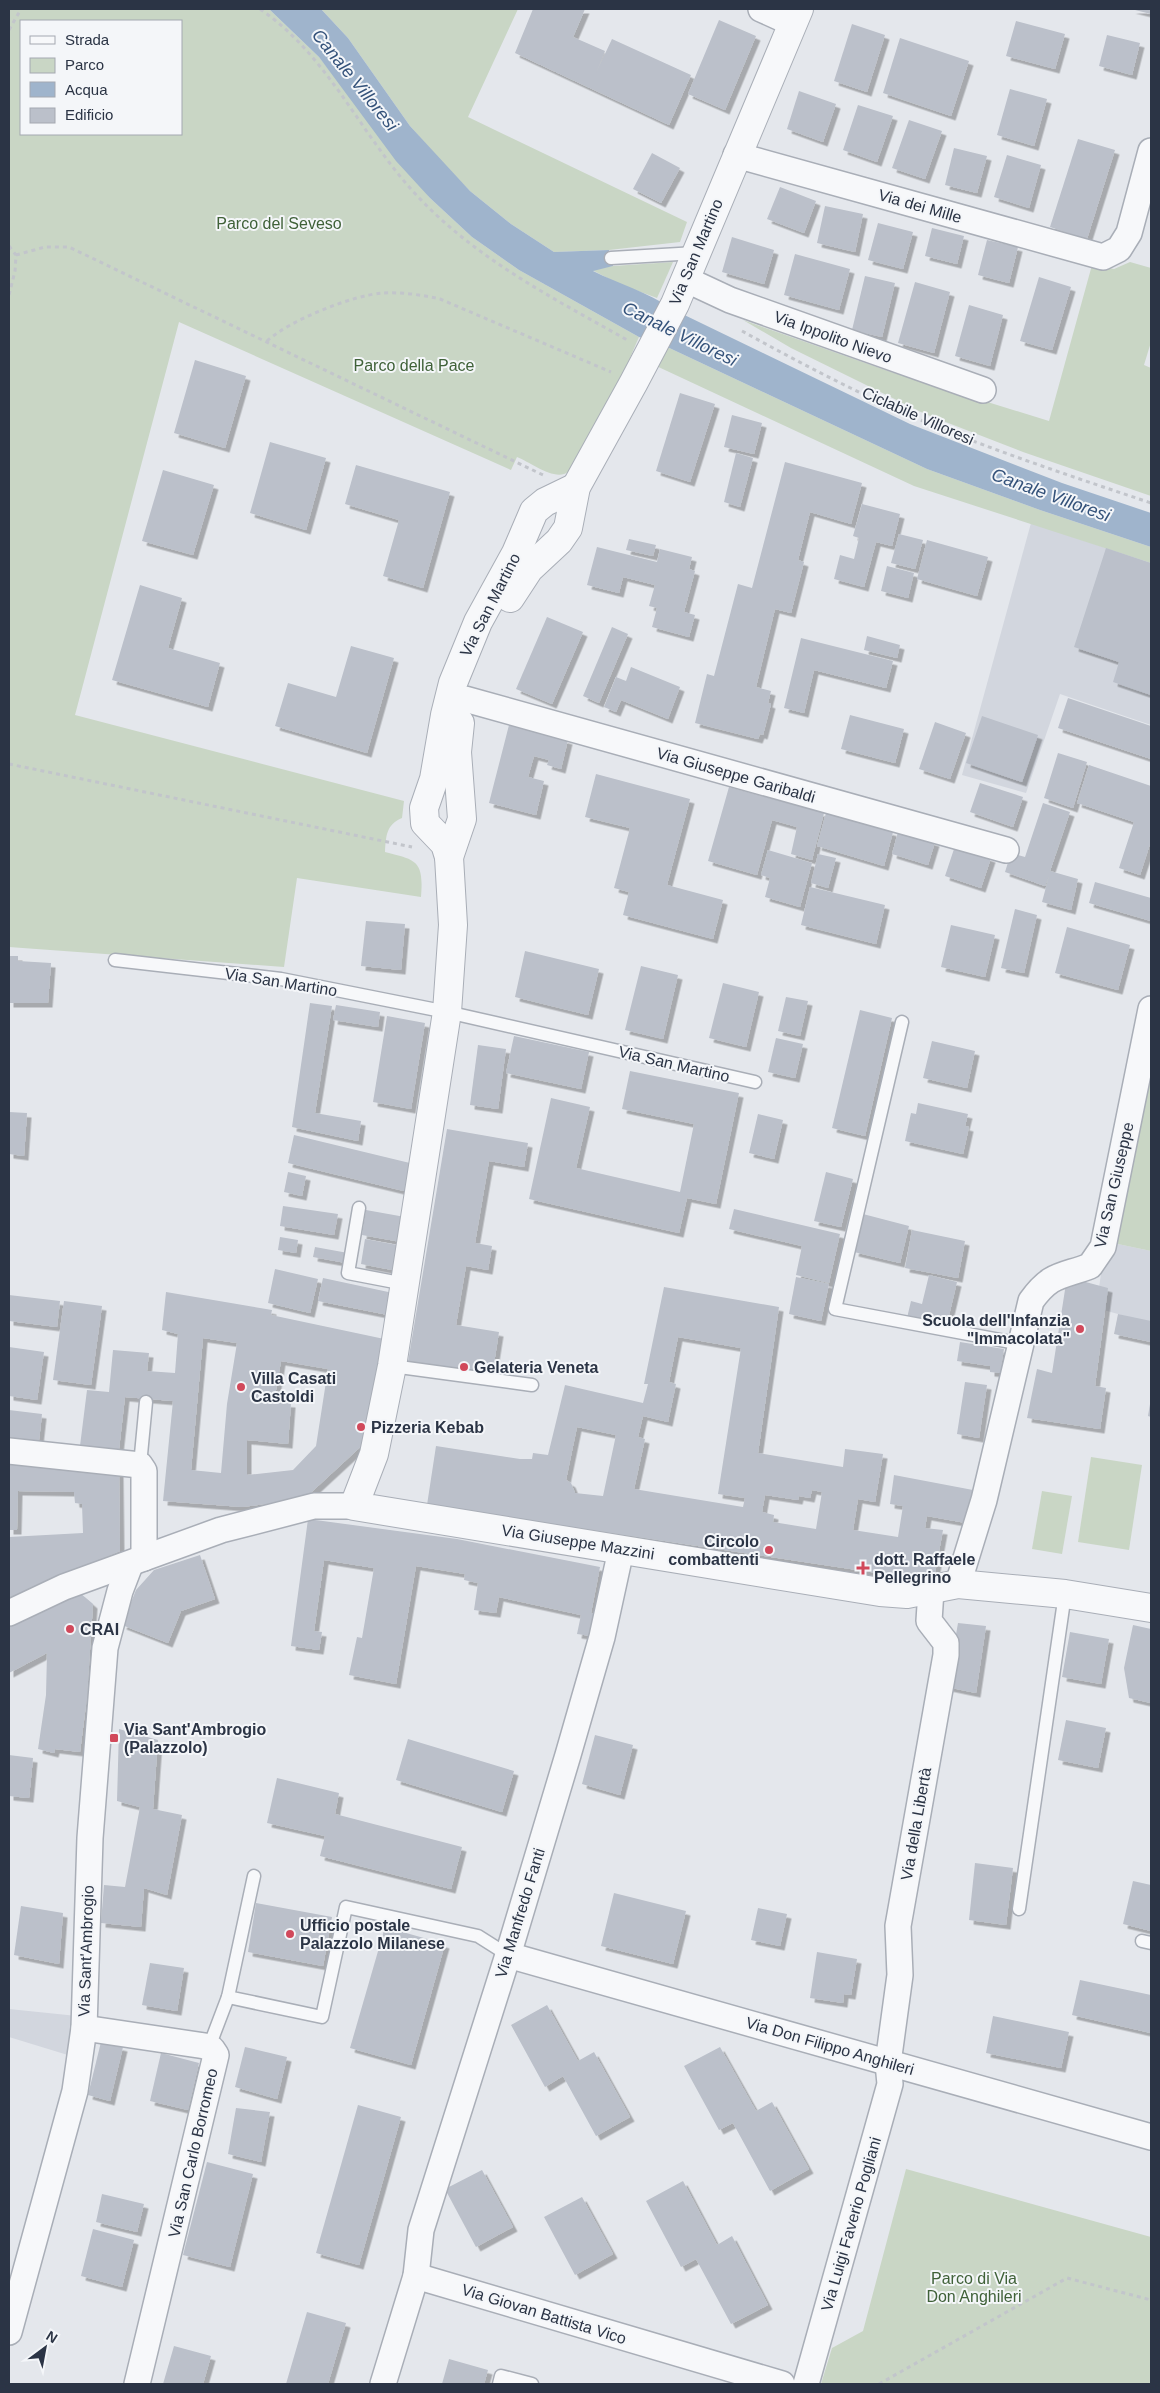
<svg xmlns="http://www.w3.org/2000/svg" width="1160" height="2393" viewBox="0 0 1160 2393" font-family="Arial,sans-serif">
<style>
.built{fill:#d2d6de}
.green{fill:#c9d6c5;fill-rule:evenodd}
.water{fill:#9fb4cc}
.building{fill:#bbc0ca;fill-rule:evenodd;filter:url(#shadow)}
.lines{fill:none;stroke-linecap:round;stroke-linejoin:round}
.service-casing{stroke:#a9aeb7;stroke-width:15}
.minor-casing{stroke:#a9aeb7;stroke-width:28}
.tertiary-casing{stroke:#a9aeb7;stroke-width:30}
.path{stroke:#c2c5cb;stroke-width:3;stroke-dasharray:4 4;stroke-linecap:butt}
.service{stroke:#f7f8fa;stroke-width:12}
.minor{stroke:#f7f8fa;stroke-width:25}
.tertiary{stroke:#f7f8fa;stroke-width:28}
.poi-dot{fill:#d1495b;stroke:#f4f6f9;stroke-width:2}
.labels{text-anchor:middle;dominant-baseline:central;stroke-width:4;stroke-linejoin:round;paint-order:stroke}
.street-label{font-size:16px;fill:#2b3445;stroke:#f4f6f9}
.park-label{font-size:16px;fill:#3f6138;stroke:#f4f6f9}
.poi-label{font-size:16px;font-weight:bold;fill:#2b3445;stroke:#f4f6f9;text-anchor:start}
.water-label{font-size:18px;font-style:italic;fill:#34527a;stroke:#f4f6f9}
</style>
<defs>
<filter id="shadow"><feDropShadow dx="4.5" dy="4.5" stdDeviation="0" flood-color="#0004"/></filter>
</defs>
<rect width="100%" height="100%" fill="#e4e7ec"/>
<g class="built">
<polygon points="1031,523 1151,563 1151,725 1060,694 1026,793 962,775"/>
<polygon points="1113,1243 1151,1251 1151,1323 1096,1308 1101,1274"/>
<polygon points="9,2009 77,2016 71,2056 9,2037"/>
</g>
<g class="green">
<path d="M9,9H269L319,57L430,198L472,237L519,270L639,337C628,362 586,468 564,474C550,478 530,462 517,457L511,470L179,322L75,715L404,801L402,818C386,825 386,836 385,852C416,860 424,860 421,897L297,878L284,967L9,947ZM21,21H181V134H21Z"/>
<polygon points="321,9 518,9 468,117 687,222 680,242 609,250 554,252 511,224 470,191 443,163 410,126 348,38"/>
<polygon points="673,262 657,298 619,284 592,270 613,266"/>
<polygon points="1130,262 1151,268 1151,342 1144,365 1151,368 1151,496 1023,452 925,414 791,348 743,320 891,372 1049,421 1092,265 1114,269"/>
<polygon points="663,345 927,469 1040,510 1151,547 1151,563 914,486 652,364"/>
<polygon points="1151,1068 1151,1251 1113,1243"/>
<polygon points="1091,1457 1142,1465 1129,1550 1078,1542"/>
<polygon points="1042,1491 1072,1496 1062,1554 1032,1549"/>
<polygon points="906,2169 1151,2237 1151,2384 821,2384 832,2348 863,2331"/>
</g>
<path class="water" d="M269,9H321L348,38L410,126L470,191L511,224L554,252L609,250L613,266L593,271C619,284 648,292 672,309L910,424L1062,483L1151,513V547L1040,510L927,469L663,345L639,337L519,270L472,237L430,198L396,161L319,57Z"/>
<g class="building">
<polygon points="533,9 585,9 573,37 605,51 596,73 612,39 691,75 669,125 515,53"/>
<polygon points="1131,9 1151,9 1151,14"/>
<polygon points="719,20 756,36 725,110 688,94"/>
<polygon points="1016,21 1065,34 1055,69 1006,56"/>
<polygon points="852,24 885,35 867,92 834,81"/>
<polygon points="1107,35 1140,43 1132,75 1099,66"/>
<polygon points="900,38 969,61 951,116 883,93"/>
<polygon points="1010,89 1047,99 1034,146 997,135"/>
<polygon points="799,91 836,104 823,142 787,129"/>
<polygon points="858,105 893,116 877,162 843,150"/>
<polygon points="909,120 942,131 925,179 892,168"/>
<polygon points="1078,139 1115,150 1087,239 1050,227"/>
<polygon points="954,148 987,156 977,193 945,185"/>
<polygon points="652,153 680,168 661,203 633,189"/>
<polygon points="1007,155 1041,165 1029,208 994,197"/>
<polygon points="780,187 816,201 804,233 767,219"/>
<polygon points="825,206 863,214 855,252 817,243"/>
<polygon points="878,223 913,232 903,269 868,260"/>
<polygon points="932,228 964,236 957,264 925,256"/>
<polygon points="732,237 774,250 764,284 722,272"/>
<polygon points="987,240 1018,247 1009,283 978,275"/>
<polygon points="795,254 850,269 839,310 784,295"/>
<polygon points="865,276 895,283 882,337 852,330"/>
<polygon points="1039,277 1071,287 1052,350 1020,341"/>
<polygon points="915,282 950,292 934,353 898,343"/>
<polygon points="969,305 1003,315 990,366 955,356"/>
<polygon points="195,360 246,376 225,448 174,433"/>
<polygon points="680,393 715,404 690,482 656,471"/>
<polygon points="732,415 762,423 754,454 724,447"/>
<polygon points="270,442 326,458 306,530 250,513"/>
<polygon points="736,453 753,458 740,507 724,502"/>
<polygon points="785,462 862,483 851,524 810,512 798,560 804,562 791,613 775,609 756,687 771,691 768,703 771,704 763,735 760,734 758,739 695,723 707,674 714,676 738,584 752,588"/>
<polygon points="356,465 450,492 423,588 383,576 399,520 345,504"/>
<polygon points="163,470 214,485 193,555 142,541"/>
<polygon points="862,504 900,514 892,546 876,542 864,587 834,579 840,555 854,559 859,538 853,536"/>
<polygon points="899,534 923,540 915,569 891,563"/>
<polygon points="629,539 656,545 653,556 626,550"/>
<polygon points="927,540 988,557 977,596 917,579"/>
<polygon points="597,547 657,562 660,549 692,557 689,569 695,571 684,612 695,615 689,637 652,627 657,608 649,606 655,585 623,577 619,593 587,585"/>
<polygon points="1106,548 1151,563 1151,695 1113,682 1119,662 1074,647"/>
<polygon points="887,566 914,573 908,598 881,591"/>
<polygon points="140,585 182,598 168,648 220,663 208,707 112,680"/>
<polygon points="547,617 583,632 552,704 516,689"/>
<polygon points="612,627 628,634 599,703 583,696"/>
<polygon points="867,636 900,645 897,658 864,650"/>
<polygon points="801,638 893,661 886,688 814,670 804,713 784,708"/>
<polygon points="351,646 394,658 367,753 275,726 288,683 336,697"/>
<polygon points="631,667 680,687 668,719 621,700 616,712 604,707 616,677 626,681"/>
<polygon points="1068,698 1151,726 1151,759 1058,728"/>
<polygon points="850,715 904,729 895,763 841,749"/>
<polygon points="982,716 1038,735 1022,782 966,763"/>
<polygon points="935,722 966,733 950,779 919,769"/>
<polygon points="509,725 568,740 561,769 547,765 549,760 534,756 528,777 544,781 536,815 489,803"/>
<polygon points="1058,753 1087,762 1073,808 1044,798"/>
<polygon points="1089,765 1151,786 1151,841 1140,875 1119,868 1134,822 1077,803"/>
<polygon points="596,774 690,799 667,885 723,900 713,939 623,915 629,892 614,888 630,828 585,817"/>
<polygon points="980,783 1023,797 1013,827 970,812"/>
<polygon points="729,787 824,813 812,860 791,854 797,827 772,820 757,875 708,861"/>
<polygon points="1043,803 1070,812 1050,871 1078,879 1071,910 1042,902 1049,876 1045,886 1005,872 1011,853 1025,857"/>
<polygon points="826,813 893,832 884,866 817,846"/>
<polygon points="898,832 935,842 928,865 892,854"/>
<polygon points="955,846 991,858 981,888 945,876"/>
<polygon points="768,850 812,863 800,907 765,897 770,878 761,875"/>
<polygon points="818,854 836,858 828,888 811,883"/>
<polygon points="1095,882 1151,898 1151,921 1089,903"/>
<polygon points="810,887 885,905 876,944 801,925"/>
<polygon points="1015,909 1037,915 1024,973 1001,968"/>
<polygon points="366,921 405,924 401,970 361,966"/>
<polygon points="951,925 995,935 985,977 941,967"/>
<polygon points="1067,927 1130,945 1118,990 1055,973"/>
<polygon points="525,951 599,969 588,1015 515,997"/>
<polygon points="9,956 18,956 18,961 51,963 48,1003 9,1003"/>
<polygon points="641,966 678,975 663,1039 625,1030"/>
<polygon points="723,983 759,992 746,1047 709,1038"/>
<polygon points="786,997 808,1001 800,1036 778,1031"/>
<polygon points="310,1003 332,1006 315,1113 361,1121 358,1141 292,1127"/>
<polygon points="336,1005 380,1012 378,1027 333,1020"/>
<polygon points="860,1010 892,1018 865,1136 832,1128"/>
<polygon points="387,1016 425,1023 411,1109 373,1102"/>
<polygon points="514,1036 589,1052 581,1089 506,1073"/>
<polygon points="776,1038 803,1044 795,1078 768,1072"/>
<polygon points="932,1041 975,1051 967,1088 923,1078"/>
<polygon points="478,1045 506,1049 498,1109 470,1105"/>
<polygon points="630,1071 739,1093 716,1204 687,1198 679,1233 529,1199 551,1098 590,1107 576,1168 680,1192 694,1124 622,1109"/>
<polygon points="918,1103 968,1114 965,1126 969,1127 963,1154 905,1141 911,1113 916,1114"/>
<polygon points="9,1112 27,1113 24,1156 9,1154"/>
<polygon points="758,1114 783,1120 774,1159 749,1153"/>
<polygon points="447,1129 528,1143 524,1167 489,1161 475,1243 492,1246 488,1270 466,1266 456,1325 499,1332 492,1376 408,1362"/>
<polygon points="294,1135 414,1164 408,1192 288,1163"/>
<polygon points="288,1172 306,1176 302,1196 284,1192"/>
<polygon points="826,1172 853,1179 841,1227 814,1221"/>
<polygon points="283,1206 338,1214 334,1235 280,1226"/>
<polygon points="734,1209 840,1234 829,1283 796,1275 802,1246 729,1229"/>
<polygon points="366,1210 405,1217 401,1242 362,1235"/>
<polygon points="863,1214 909,1226 900,1263 854,1252"/>
<polygon points="912,1230 965,1241 958,1278 905,1268"/>
<polygon points="280,1237 298,1240 296,1253 278,1250"/>
<polygon points="365,1239 397,1245 392,1270 361,1264"/>
<polygon points="315,1247 348,1253 346,1263 313,1257"/>
<polygon points="275,1269 318,1279 310,1313 268,1303"/>
<polygon points="929,1275 957,1282 946,1328 907,1318 911,1301 922,1304"/>
<polygon points="796,1277 829,1284 821,1321 789,1314"/>
<polygon points="1067,1277 1108,1288 1095,1386 1106,1388 1100,1429 1027,1418 1037,1369 1052,1373"/>
<polygon points="323,1278 393,1293 388,1315 318,1301"/>
<path d="M664,1287L779,1307L758,1453L843,1467L845,1449L883,1454L875,1502L858,1499L853,1530L898,1537L903,1506L890,1504L894,1475L973,1490L966,1523L927,1516L925,1528L943,1530L935,1573L897,1576L427,1505L436,1446L520,1459H532L533,1453L548,1455L565,1385L643,1403L648,1384H644ZM678,1337L741,1348L718,1494L745,1498L743,1507L634,1489L645,1439L638,1437L643,1416L668,1422L676,1384L669,1382ZM577,1427L616,1435L603,1496L575,1493L571,1483L566,1480ZM812,1490L822,1492L816,1529L773,1522L774,1515L762,1512L765,1495L798,1500L799,1496L810,1498Z"/>
<path d="M166,1292L272,1310L271,1315L389,1340L370,1438L304,1499L242,1507L163,1501L173,1401L125,1397L118,1458L79,1454L87,1390L109,1392L113,1350L149,1353L147,1371L175,1373L178,1334L162,1330ZM203,1338L237,1343L227,1404L221,1473L191,1470ZM281,1361L328,1369L316,1446L293,1470L247,1475V1440L288,1444L291,1403L274,1402Z"/>
<polygon points="9,1295 60,1301 57,1327 9,1321"/>
<polygon points="64,1301 102,1306 91,1385 53,1380"/>
<polygon points="1118,1314 1151,1321 1151,1342 1114,1334"/>
<polygon points="960,1342 1004,1349 1000,1373 990,1372 990,1366 957,1361"/>
<polygon points="9,1347 44,1352 37,1400 9,1396"/>
<polygon points="965,1382 987,1385 979,1438 957,1434"/>
<polygon points="1150,1404 1151,1404 1151,1417 1148,1416"/>
<polygon points="9,1410 42,1414 38,1449 9,1445"/>
<polygon points="9,1459 119,1470 120,1551 9,1598 9,1537 83,1533 82,1504 75,1503 74,1492 18,1491 17,1530 9,1530"/>
<polygon points="308,1519 457,1539 600,1567 591,1613 595,1614 591,1636 577,1634 581,1615 499,1597 496,1613 474,1610 478,1583 464,1580 465,1574 416,1566 396,1684 349,1675 357,1637 362,1638 374,1568 324,1560 314,1631 322,1632 319,1650 291,1646"/>
<polygon points="200,1555 215,1599 181,1611 168,1643 122,1625 136,1590 154,1570"/>
<polygon points="80,1593 93,1604 87,1697 80,1752 55,1749 54,1753 38,1749 46,1695 47,1653 9,1673 9,1624"/>
<polygon points="958,1623 986,1626 976,1693 947,1687"/>
<polygon points="1133,1625 1151,1629 1151,1703 1129,1698 1124,1668"/>
<polygon points="1070,1632 1109,1639 1101,1684 1062,1677"/>
<polygon points="1066,1720 1106,1728 1098,1768 1058,1760"/>
<polygon points="119,1729 158,1740 153,1809 182,1815 167,1895 144,1888 141,1927 101,1923 104,1885 125,1887 140,1807 117,1801"/>
<polygon points="595,1735 633,1745 620,1795 582,1784"/>
<polygon points="408,1739 514,1771 502,1812 396,1780"/>
<polygon points="9,1755 33,1758 29,1798 9,1796"/>
<polygon points="277,1778 339,1793 335,1814 462,1847 451,1889 320,1856 325,1836 267,1823"/>
<polygon points="975,1863 1013,1868 1006,1925 969,1920"/>
<polygon points="1133,1881 1151,1885 1151,1931 1123,1924"/>
<polygon points="614,1893 686,1911 673,1964 601,1946"/>
<polygon points="256,1903 332,1917 323,1966 248,1952"/>
<polygon points="21,1906 63,1913 59,1964 14,1955"/>
<polygon points="758,1908 787,1914 780,1946 751,1940"/>
<polygon points="385,1927 445,1944 411,2065 350,2048"/>
<polygon points="817,1952 857,1959 851,1995 844,1994 843,2003 810,1998"/>
<polygon points="150,1963 184,1968 177,2011 142,2005"/>
<polygon points="1080,1980 1151,1995 1151,2033 1072,2015"/>
<polygon points="547,2005 578,2061 594,2052 630,2117 596,2136 563,2076 545,2087 511,2025"/>
<polygon points="993,2016 1069,2032 1061,2068 986,2053"/>
<polygon points="101,2042 123,2047 110,2101 88,2095"/>
<polygon points="245,2047 287,2057 277,2099 235,2087"/>
<polygon points="720,2047 756,2111 772,2102 809,2169 770,2191 733,2123 719,2130 684,2066"/>
<polygon points="161,2053 199,2063 188,2110 150,2101"/>
<polygon points="358,2105 401,2117 359,2265 316,2253"/>
<polygon points="236,2108 270,2112 261,2162 228,2154"/>
<polygon points="207,2162 253,2174 230,2267 183,2255"/>
<polygon points="482,2170 513,2227 476,2247 445,2189"/>
<polygon points="683,2181 717,2245 732,2236 768,2305 731,2324 696,2259 681,2267 646,2201"/>
<polygon points="102,2194 144,2204 137,2232 96,2222"/>
<polygon points="582,2197 613,2254 575,2275 544,2217"/>
<polygon points="93,2229 134,2240 122,2287 81,2276"/>
<polygon points="307,2312 346,2323 328,2384 286,2384"/>
<polygon points="174,2346 211,2356 203,2384 163,2384"/>
<polygon points="449,2359 488,2370 484,2384 442,2384"/>
</g>
<g class="lines">
<g class="service-casing">
<g id="service">
<polyline points="611,258 696,253"/>
<polyline points="115,960 281,979 447,1012 755,1082"/>
<polyline points="902,1022 835,1309 1021,1344"/>
<polyline points="359,1208 348,1273 405,1284"/>
<polyline points="392,1366 532,1385"/>
<polyline points="140,1465 146,1402"/>
<polyline points="254,1876 228,1997 322,2017 346,1907 478,1936 508,1955"/>
<polyline points="1019,1909 1065,1594"/>
<polyline points="1142,1941 1151,1943"/>
<polyline points="209,2047 228,1997"/>
<polyline points="499,2384 501,2376 532,2384"/>
</g>
</g>
<g class="minor-casing">
<g id="minor">
<polyline points="761,9 792,23"/>
<polyline points="736,155 1103,257 1119,249 1129,233 1151,151"/>
<polyline points="685,279 730,300 983,390"/>
<polyline points="465,699 1006,850"/>
<polyline points="9,1451 140,1465 144,1471 144,1558"/>
<path d="M958,1584L984,1500L1031,1301C1051,1273 1061,1277 1090,1266L1103,1247L1151,1009"/>
<polyline points="9,1613 64,1587 221,1530 314,1506 354,1506"/>
<polyline points="508,1955 1151,2137"/>
<polyline points="84,2028 205,2046 212,2049 216,2055 137,2384"/>
<polyline points="416,2276 421,2230 508,1955 568,1755 602,1637 621,1550"/>
<polyline points="9,2332 75,2091 84,2028 90,1838 105,1648 120,1591 130,1565"/>
<polyline points="383,2384 416,2276 782,2384"/>
<polyline points="806,2384 890,2084 888,2063 900,1975 898,1926 946,1655 946,1643 929,1621 931,1590"/>
</g>
</g>
<g class="tertiary-casing">
<g id="tertiary">
<polyline points="576,487 545,502 534,511 516,553 478,622 453,683 445,715 434,779 424,808 425,823 445,844 449,857 453,925 447,1012 392,1366 374,1454 354,1506 880,1592 907,1594 958,1584 1065,1594 1151,1608"/>
<polyline points="510,598 529,569 559,541 568,528 576,487 634,382 675,304 799,9"/>
<polyline points="449,857 462,819 457,752 460,723"/>
</g>
</g>
<g class="path">
<path d="M260,9C326,54 358,129 410,188C470,256 551,297 629,341"/>
<polyline points="9,30 21,9"/>
<polyline points="9,246 16,255 15,271 9,295"/>
<polyline points="16,255 45,247 69,247 543,475"/>
<path d="M742,331C800,363 861,395 923,421C997,452 1074,477 1151,503"/>
<path d="M267,341C290,320 353,295 383,293C403,292 422,295 440,299L611,372"/>
<polyline points="9,764 412,847"/>
<polyline points="879,2384 1067,2278 1151,2300"/>
</g>
<use href="#service" class="service"/>
<use href="#minor" class="minor"/>
<use href="#tertiary" class="tertiary"/>
</g>
<g class="poi-dot">
<circle cx="1080" cy="1329" r="5"/>
<circle cx="464" cy="1367" r="5"/>
<circle cx="241" cy="1387" r="5"/>
<circle cx="361" cy="1427" r="5"/>
<circle cx="769" cy="1550" r="5"/>
<path d="M860.5 1560.5h5v5h5v5h-5v5h-5v-5h-5v-5h5z"/>
<circle cx="70" cy="1629" r="5"/>
<rect x="109" y="1733" width="10" height="10" rx="2.5"/>
<circle cx="290" cy="1934" r="5"/>
</g>
<g class="labels">
<g class="street-label">
<text transform="translate(920 206) rotate(16)">Via dei Mille</text>
<text transform="translate(696 252) rotate(-67)">Via San Martino</text>
<text transform="translate(833 337) rotate(20)">Via Ippolito Nievo</text>
<text transform="translate(918 416) rotate(24)">Ciclabile Villoresi</text>
<text transform="translate(490 605) rotate(-63)">Via San Martino</text>
<text transform="translate(736 775) rotate(16)">Via Giuseppe Garibaldi</text>
<text transform="translate(281 982) rotate(9)">Via San Martino</text>
<text transform="translate(674 1064) rotate(13)">Via San Martino</text>
<text transform="translate(1114 1185) rotate(-77)">Via San Giuseppe</text>
<text transform="translate(578 1542) rotate(9)">Via Giuseppe Mazzini</text>
<text transform="translate(916 1824) rotate(-80)">Via della Libertà</text>
<text transform="translate(520 1913) rotate(-73)">Via Manfredo Fanti</text>
<text transform="translate(86 1951) rotate(-88)">Via Sant'Ambrogio</text>
<text transform="translate(830 2046) rotate(16)">Via Don Filippo Anghileri</text>
<text transform="translate(193 2153) rotate(-77)">Via San Carlo Borromeo</text>
<text transform="translate(851 2224) rotate(-74)">Via Luigi Faverio Pogliani</text>
<text transform="translate(544 2314) rotate(17)">Via Giovan Battista Vico</text>
</g>
<g class="park-label">
<text x="279" y="223">Parco del Seveso</text>
<text x="414" y="365">Parco della Pace</text>
<text x="974" y="2278">Parco di Via<tspan x="974" dy="18">Don Anghileri</tspan></text>
</g>
<g class="poi-label">
<text x="1070" y="1320" text-anchor="end">Scuola dell'Infanzia<tspan x="1070" dy="18">"Immacolata"</tspan></text>
<text x="474" y="1367">Gelateria Veneta</text>
<text x="251" y="1378">Villa Casati<tspan x="251" dy="18">Castoldi</tspan></text>
<text x="371" y="1427">Pizzeria Kebab</text>
<text x="759" y="1541" text-anchor="end">Circolo<tspan x="759" dy="18">combattenti</tspan></text>
<text x="874" y="1559">dott. Raffaele<tspan x="874" dy="18">Pellegrino</tspan></text>
<text x="80" y="1629">CRAI</text>
<text x="124" y="1729">Via Sant'Ambrogio<tspan x="124" dy="18">(Palazzolo)</tspan></text>
<text x="300" y="1925">Ufficio postale<tspan x="300" dy="18">Palazzolo Milanese</tspan></text>
</g>
<g class="water-label">
<text transform="translate(355 80) rotate(51)">Canale Villoresi</text>
<text transform="translate(680 334) rotate(26)">Canale Villoresi</text>
<text transform="translate(1051 495) rotate(20)">Canale Villoresi</text>
</g>
</g>
<rect width="1160" height="2393" fill="none" stroke="#2b3445" stroke-width="20"/>
<rect x="20" y="20" width="162" height="115" fill="#f4f6f9" stroke="#a4a8b1"/>
<rect x="30" y="36" width="25" height="8" fill="#f7f8fa" stroke="#a4a8b1"/>
<text x="65" y="45" font-size="15" fill="#2b3445">Strada</text>
<rect x="30" y="58" width="25" height="15" fill="#c9d6c5" stroke="#a4a8b1"/>
<text x="65" y="70" font-size="15" fill="#2b3445">Parco</text>
<rect x="30" y="82" width="25" height="15" fill="#9fb4cc" stroke="#a4a8b1"/>
<text x="65" y="95" font-size="15" fill="#2b3445">Acqua</text>
<rect x="30" y="108" width="25" height="15" fill="#bbc0ca" stroke="#a4a8b1"/>
<text x="65" y="120" font-size="15" fill="#2b3445">Edificio</text>
<g transform="translate(45 2348) rotate(32)" stroke="#f4f6f9" stroke-width="4" paint-order="stroke">
<path d="M0-4L9 19L0 12L-9 19Z" fill="#2b3445"/>
<text y="-8" font-size="14" font-weight="bold" text-anchor="middle" fill="#2b3445">N</text>
</g>
</svg>
